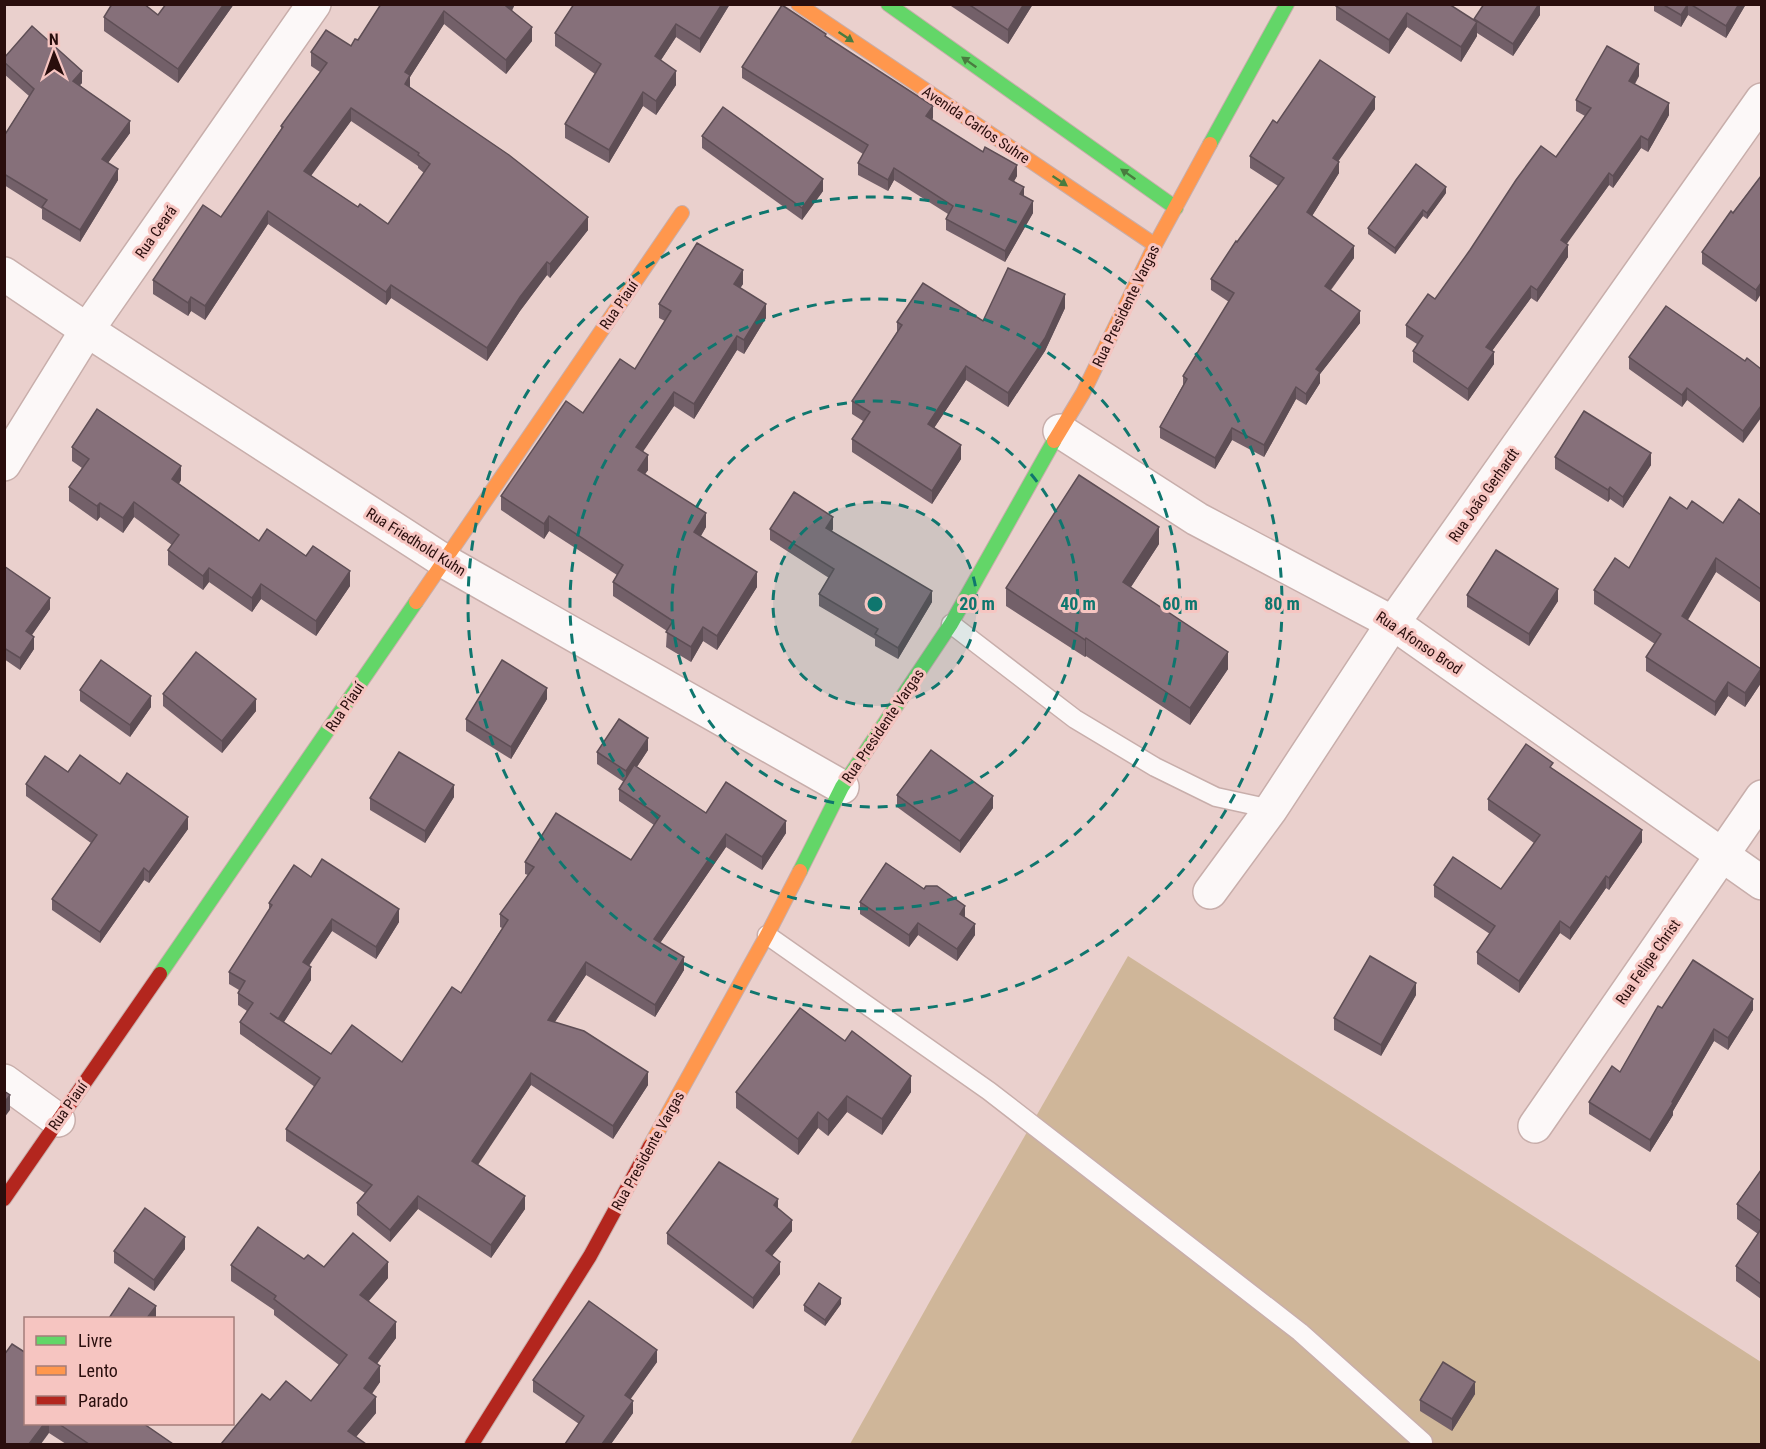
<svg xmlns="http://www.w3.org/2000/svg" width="1766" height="1449" viewBox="0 0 1766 1449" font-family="'Roboto Condensed',sans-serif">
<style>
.green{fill:#cfb699}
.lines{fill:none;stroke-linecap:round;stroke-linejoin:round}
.lane-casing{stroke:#c8aeab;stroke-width:21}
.street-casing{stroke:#c8aeab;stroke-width:36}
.fast-casing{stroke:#c8aeab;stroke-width:16}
.slow-casing{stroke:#c8aeab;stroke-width:16}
.jam-casing{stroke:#c8aeab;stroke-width:16}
.lane{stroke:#fcf8f8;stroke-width:18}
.street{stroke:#fcf8f8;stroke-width:33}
.fast{stroke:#63d668;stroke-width:14}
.slow{stroke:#ff974d;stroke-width:14}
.jam{stroke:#b3261e;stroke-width:14}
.wall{fill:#736069;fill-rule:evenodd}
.shaded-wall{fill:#5e4e55}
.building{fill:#86707a;stroke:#5e4e55;stroke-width:1.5;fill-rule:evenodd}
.oneway{fill:#497c3f}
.ring{fill:none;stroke:#0f766e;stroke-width:3;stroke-dasharray:10 8}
.labels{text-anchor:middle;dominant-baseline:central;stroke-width:6;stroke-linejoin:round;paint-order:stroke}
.street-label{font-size:15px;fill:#2a0e0d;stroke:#f6c5c1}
.centre{fill:#0f766e;stroke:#f6c5c1;stroke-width:3}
.ring-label{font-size:18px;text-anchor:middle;font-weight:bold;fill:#0f766e;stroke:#f6c5c1;stroke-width:6;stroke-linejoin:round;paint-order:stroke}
</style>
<rect width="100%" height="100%" fill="#ead0cd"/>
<polygon class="green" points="1128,956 1761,1362 1761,1444 850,1444 934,1294"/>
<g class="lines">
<g class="lane-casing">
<g id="lane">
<polyline points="951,624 1075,719 1155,767 1216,797 1271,809"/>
<polyline points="767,935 989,1091 1300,1332 1423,1442"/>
</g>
</g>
<g class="street-casing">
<g id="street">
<polyline points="4,274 87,330 444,561 842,787"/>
<polyline points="1060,431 1197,519 1393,623 1762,883"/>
<polyline points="4,464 87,330 314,4"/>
<polyline points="1210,892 1271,809 1393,623 1762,100"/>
<polyline points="4,1081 58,1120"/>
<polyline points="1535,1126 1762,797"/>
</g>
</g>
<g class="fast-casing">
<g id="fast">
<polyline points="888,4 1176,208"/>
<polyline points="1210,144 1287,4"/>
<polyline points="800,871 842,787 951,624 1054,441"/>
<polyline points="160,974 416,602"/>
</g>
</g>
<g class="slow-casing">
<g id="slow">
<polyline points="798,4 1155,245"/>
<polyline points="1054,441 1083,393 1155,245 1210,144"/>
<polyline points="416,602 682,213"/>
<polyline points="650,1146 767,935 800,871"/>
</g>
</g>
<g class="jam-casing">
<g id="jam">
<polyline points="4,1199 160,974"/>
<polyline points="472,1444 590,1256 650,1146"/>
</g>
</g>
<use href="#lane" class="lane"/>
<use href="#street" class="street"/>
<use href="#fast" class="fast"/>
<use href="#slow" class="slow"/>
<use href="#jam" class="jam"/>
</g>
<g class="wall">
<polygon points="166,4 234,4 178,83 104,31 104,17 158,15"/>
<path d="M381,4H515L512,11L532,41L506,74L444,24L410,77V88L588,230L550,278L547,275L520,311L487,361L391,298L386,305L268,224L205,320L191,311L188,316L153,294V280L221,217L281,129V126L320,72L311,66V52L351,46L358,40ZM351,121L418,166V168L424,173L388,224L358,207L311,176Z"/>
<polygon points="730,4 700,53 676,37 661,60 676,85 656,115 643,106 609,163 565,138 565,124 595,74 555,46 555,33"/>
<polygon points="948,4 1033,4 1008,44"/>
<polygon points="1337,4 1474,21 1474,19 1540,4 1540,15 1513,56 1477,33 1477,36 1461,62 1407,27 1389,54 1336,20 1336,6"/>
<polygon points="1654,4 1746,4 1726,38 1688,15 1681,27 1654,11"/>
<polygon points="826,37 933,118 931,120 1017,176 1014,181 1024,196 1033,213 1005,262 946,230 946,219 948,214 894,180 888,191 858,175 858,163 863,154 742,78 742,67"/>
<polygon points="4,58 82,83 80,85 130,133 108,163 118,180 80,242 42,219 42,209 4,185 4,136 29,96 4,74"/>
<polygon points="1639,76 1635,84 1669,115 1648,152 1641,148 1613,188 1609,185 1566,244 1568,257 1537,302 1531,298 1492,351 1494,364 1468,401 1413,362 1413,351 1417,344 1406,337 1406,325 1435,299 1556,157 1585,116 1576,111 1576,100"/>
<polygon points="1375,109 1338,161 1339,173 1312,216 1354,258 1331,290 1360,323 1320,374 1320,383 1306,405 1296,399 1264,457 1232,440 1215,469 1160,438 1160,427 1183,385 1183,376 1229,302 1211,290 1211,279 1278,186 1250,168 1250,156 1277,123"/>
<polygon points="702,136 823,191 802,220 702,148"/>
<polygon points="1761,176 1756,302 1702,264 1702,252"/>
<polygon points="1446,193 1427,219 1423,216 1395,254 1368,234 1368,228"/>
<polygon points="743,284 740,288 766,318 744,354 737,350 694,419 674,406 642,452 648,470 645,474 706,527 701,536 757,587 717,650 703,641 691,662 666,647 667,631 613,596 613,582 617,575 549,531 544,539 501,510 501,496 583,413 635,369 665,321 659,318 659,304"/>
<polygon points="1065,308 1045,351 1008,407 966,380 934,428 961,459 932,504 852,452 852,439 863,421 852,414 852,401 897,332 897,322 983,321"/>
<polygon points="1629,357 1745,361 1743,443 1687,400 1682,407 1629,369"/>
<polygon points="72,447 181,480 179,484 259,541 350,586 316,636 261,599 252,612 209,582 203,590 168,565 168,550 172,545 134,517 123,533 100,517 97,521 69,501 69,487 82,468 72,461"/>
<polygon points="1555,457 1651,465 1623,508 1610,499 1608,502 1555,469"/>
<polygon points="1687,509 1723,523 1761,515 1761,603 1716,572 1687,620 1761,683 1745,707 1728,696 1715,716 1646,671 1646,657 1655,644 1594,604 1594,590 1629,568"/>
<polygon points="770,529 833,529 832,531 932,602 898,659 875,646 875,639 819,606 819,594 829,578 770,540"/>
<polygon points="1159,544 1131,587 1228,669 1190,725 1086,656 1085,657 1006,606 1006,588"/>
<polygon points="4,566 50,609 32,635 34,649 20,670 4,659"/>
<polygon points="1467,595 1558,601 1529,646 1467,607"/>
<polygon points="80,690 151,707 130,737 80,701"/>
<polygon points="163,694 256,711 222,753 163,706"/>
<polygon points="547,699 511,759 466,731 466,719"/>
<polygon points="648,750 637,767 706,813 786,833 762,870 726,847 660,943 684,970 655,1017 586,975 555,1022 648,1085 613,1139 531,1085 477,1165 525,1209 491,1258 418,1209 390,1242 357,1215 357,1203 365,1193 286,1141 286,1129 315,1087 240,1034 240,1022 247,1011 238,1005 238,993 239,990 229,984 229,972 269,911 269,903 311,877 399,922 376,959 332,931 309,966 311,980 284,1022 331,1054 402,1062 461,993 502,928 500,927 500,914 528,875 525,874 525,862 631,860 654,825 619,801 619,789 624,782 597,764 597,752"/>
<polygon points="1553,769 1642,842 1609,890 1606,888 1570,940 1560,933 1519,993 1477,964 1477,952 1490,934 1434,897 1434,885 1501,889 1534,843 1488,810 1488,799"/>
<polygon points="68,772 120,784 188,829 149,883 144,880 100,943 52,910 52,899 91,843 26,796 26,784"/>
<polygon points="897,795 993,808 960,853 897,807"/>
<polygon points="454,797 425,843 370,810 370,798"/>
<polygon points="860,902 965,917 975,935 957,961 918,935 909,947 860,914"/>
<polygon points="1416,995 1381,1056 1334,1030 1334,1018"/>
<polygon points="1662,1008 1753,1010 1728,1050 1714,1041 1673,1111 1673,1115 1650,1152 1589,1114 1589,1102 1620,1072"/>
<polygon points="736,1092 911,1092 882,1135 847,1112 828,1136 818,1128 798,1155 736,1108"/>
<polygon points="1761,1170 1761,1299 1736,1281 1736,1266 1758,1234 1737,1219 1737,1204"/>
<polygon points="778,1208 792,1231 772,1256 780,1274 753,1309 667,1244 667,1233"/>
<polygon points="185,1249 154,1291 114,1263 114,1251"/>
<polygon points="304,1259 324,1267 388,1278 369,1301 396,1338 377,1364 380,1382 372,1394 376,1413 356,1437 270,1400 311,1401 339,1365 274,1315 274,1310 231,1281 231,1265"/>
<polygon points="841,1304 825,1326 804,1311 804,1305"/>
<polygon points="657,1362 630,1399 633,1413 611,1444 565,1444 579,1424 533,1392 533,1380"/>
<polygon points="1475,1394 1452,1431 1420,1411 1420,1400"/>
<polygon points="26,1424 144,1424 173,1444 66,1444 49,1433"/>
</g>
<g class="shaded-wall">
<polygon points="224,4 234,4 178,83 178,69"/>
<polygon points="507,4 515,4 506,20 506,6"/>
<polygon points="722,4 730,4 700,53 700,39"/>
<polygon points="1024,4 1033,4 1008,44 1008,30"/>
<polygon points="1539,4 1540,4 1540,15 1513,56 1513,44"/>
<polygon points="1688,4 1688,15 1681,27 1681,15"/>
<polygon points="1739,4 1746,4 1726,38 1726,26"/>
<polygon points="444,11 444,24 410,77 410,89 405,97 405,72"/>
<polygon points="1407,13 1407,27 1389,54 1389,40"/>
<polygon points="1477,22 1477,36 1461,62 1461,47"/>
<polygon points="676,24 676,37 655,69 655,56"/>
<polygon points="532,27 532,41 506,74 506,60"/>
<polygon points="1639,64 1639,76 1629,93 1629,81"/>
<polygon points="82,71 82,83 73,92 73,81"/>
<polygon points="676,71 676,85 656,115 656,101"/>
<polygon points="643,92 643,106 609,163 609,150"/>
<polygon points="1375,97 1375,109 1333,169 1333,158"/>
<polygon points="1669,103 1669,115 1648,152 1648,140"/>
<polygon points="933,106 933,118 926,128 926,116"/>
<polygon points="351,108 351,121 304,185 304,171"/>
<polygon points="130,121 130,133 102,171 102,159"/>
<polygon points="1641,136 1641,148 1613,188 1613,176"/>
<polygon points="1339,162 1339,173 1307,224 1307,212"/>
<polygon points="1017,165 1017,176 1009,190 1009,179"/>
<polygon points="894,168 894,180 888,191 888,180"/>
<polygon points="118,169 118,180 80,242 80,230"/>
<polygon points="1609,173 1609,185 1561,252 1561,240"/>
<polygon points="823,179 823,191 802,220 802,208"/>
<polygon points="1024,187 1024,198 1020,194"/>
<polygon points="1446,187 1446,193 1427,219 1427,213"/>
<polygon points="1033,201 1033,213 1005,262 1005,251"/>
<polygon points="1423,210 1423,216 1395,254 1395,248"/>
<polygon points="268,211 268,224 205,320 205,306"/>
<polygon points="588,217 588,230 550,278 550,264"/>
<polygon points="1568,245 1568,257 1537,302 1537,290"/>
<polygon points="1354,246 1354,258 1325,297 1325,286"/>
<polygon points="547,262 547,275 520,311 487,361 487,348 520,297"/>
<polygon points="743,270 743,284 734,298 734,284"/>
<polygon points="1761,283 1761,294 1756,302 1756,290"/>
<polygon points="391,285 391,298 386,305 386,292"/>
<polygon points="1531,286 1531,298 1486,359 1486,347"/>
<polygon points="1065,294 1065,308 1045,351 1008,407 1008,393"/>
<polygon points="191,297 191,311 188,316 188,303"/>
<polygon points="766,304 766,318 744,354 744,340"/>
<polygon points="1360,311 1360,323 1320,374 1320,383 1306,405 1306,394 1316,369"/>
<polygon points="737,336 737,350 694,419 694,404"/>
<polygon points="1494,352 1494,364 1468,401 1468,389"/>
<polygon points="966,366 966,380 928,437 928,424"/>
<polygon points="1296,387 1296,399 1264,457 1264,445"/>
<polygon points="1687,388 1687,400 1682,407 1682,395"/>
<polygon points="674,392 674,406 636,462 636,447"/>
<polygon points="1761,406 1761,418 1743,443 1743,431"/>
<polygon points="1232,428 1232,440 1215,469 1215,458"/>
<polygon points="961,445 961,459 932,504 932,491"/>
<polygon points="1651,453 1651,465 1623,508 1623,497"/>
<polygon points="648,455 648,470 638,484 638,470"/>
<polygon points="181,466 181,480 172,494 172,479"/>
<polygon points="1610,487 1610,499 1608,502 1608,490"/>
<polygon points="134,502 134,517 123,533 123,518"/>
<polygon points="100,503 100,517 97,521 97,506"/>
<polygon points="706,513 706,527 694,547 694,532"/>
<polygon points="549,516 549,531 544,539 544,524"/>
<polygon points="833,517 833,529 826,540 826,528"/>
<polygon points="1159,527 1159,544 1123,599 1123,582"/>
<polygon points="1716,558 1716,572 1682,630 1682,616"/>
<polygon points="209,568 209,582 203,590 203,576"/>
<polygon points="350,571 350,586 316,636 316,621"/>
<polygon points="757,572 757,587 717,650 717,636"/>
<polygon points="261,584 261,599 252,612 252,598"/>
<polygon points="1558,589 1558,601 1529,646 1529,634"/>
<polygon points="932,591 932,602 898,659 898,648"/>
<polygon points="50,598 50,609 26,643 26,631"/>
<polygon points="703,627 703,641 691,662 691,647"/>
<polygon points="34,637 34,649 20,670 20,658"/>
<polygon points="1086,638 1086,656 1085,657 1085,640"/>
<polygon points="1228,652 1228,669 1190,725 1190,708"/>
<polygon points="1761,669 1761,683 1745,707 1745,693"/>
<polygon points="1728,682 1728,696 1715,716 1715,702"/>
<polygon points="547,688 547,699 511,759 511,747"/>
<polygon points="151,696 151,707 130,737 130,725"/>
<polygon points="256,699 256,711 222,753 222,741"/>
<polygon points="648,738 648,750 626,783 626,771"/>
<polygon points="454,785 454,797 425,843 425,831"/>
<polygon points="993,796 993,808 960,853 960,841"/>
<polygon points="188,817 188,829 149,883 149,872"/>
<polygon points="786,821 786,833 762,870 762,857"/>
<polygon points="1642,830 1642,842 1609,890 1609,878"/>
<polygon points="726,834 726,847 654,952 654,939"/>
<polygon points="144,868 144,880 100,943 100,932"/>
<polygon points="1606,876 1606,888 1570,940 1570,928"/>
<polygon points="965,906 965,918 960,914"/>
<polygon points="399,909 399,922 376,959 376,947"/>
<polygon points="332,919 332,931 303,974 303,962"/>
<polygon points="1560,921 1560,933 1519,993 1519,981"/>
<polygon points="918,923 918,935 909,947 909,935"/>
<polygon points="975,924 975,935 957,961 957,949"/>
<polygon points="684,957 684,970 655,1017 655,1005"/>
<polygon points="586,962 586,975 548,1032 548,1020"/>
<polygon points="311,967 311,980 278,1031 278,1019"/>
<polygon points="1416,983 1416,995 1381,1056 1381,1045"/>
<polygon points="1753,999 1753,1010 1728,1050 1728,1038"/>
<polygon points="1714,1029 1714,1041 1673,1111 1673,1115 1650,1152 1650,1140"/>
<polygon points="648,1072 648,1085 613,1139 613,1126"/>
<polygon points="531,1073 531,1085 472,1174 472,1161"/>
<polygon points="911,1076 911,1092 882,1135 882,1119"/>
<polygon points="10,1095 10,1110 4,1118 4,1103"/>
<polygon points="847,1096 847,1112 828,1136 828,1120"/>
<polygon points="818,1112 818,1128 798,1155 798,1139"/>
<polygon points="418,1196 418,1209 390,1242 390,1230"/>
<polygon points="525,1196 525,1209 491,1258 491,1245"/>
<polygon points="778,1199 778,1211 774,1205"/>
<polygon points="792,1220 792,1231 766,1263 766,1251"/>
<polygon points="185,1237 185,1249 154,1291 154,1280"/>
<polygon points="388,1262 388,1278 360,1311 360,1295"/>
<polygon points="780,1262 780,1274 753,1309 753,1298"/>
<polygon points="841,1298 841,1304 825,1326 825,1320"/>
<polygon points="156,1306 156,1318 147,1318"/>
<polygon points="396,1322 396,1338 369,1374 369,1358"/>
<polygon points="657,1350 657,1362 625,1407 625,1395"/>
<polygon points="380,1366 380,1382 364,1404 364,1388"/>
<polygon points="1475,1382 1475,1394 1452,1431 1452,1419"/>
<polygon points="376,1397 376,1413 350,1444 348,1431"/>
<polygon points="633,1401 633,1413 611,1444 602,1444"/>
<polygon points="44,1424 49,1424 49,1433 41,1444 29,1444"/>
</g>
<g class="building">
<polygon points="112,4 144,4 158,15 166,4 224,4 178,69 104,17"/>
<path d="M381,4H507L506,6L532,27L506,60L444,11L405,72L410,75L405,84L509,155L588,217L550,264L547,262L520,297L487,348L391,285L386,292L268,211L205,306L191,297L188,303L153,280L203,205L221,217L283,127L281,126L327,63L311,52L326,30L351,46L355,39L358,40ZM351,108L419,153L418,155L430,164L388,224L360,204L358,207L304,171Z"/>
<polygon points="574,4 722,4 700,39 676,24 655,56 676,71 656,101 643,92 609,150 565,124 601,64 555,33"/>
<polygon points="968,4 1024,4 1008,30"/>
<polygon points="1337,4 1449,4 1477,22 1461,47 1407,13 1389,40 1336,6"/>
<polygon points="1484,4 1539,4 1513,44 1474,19"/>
<polygon points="1662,4 1688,4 1681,15"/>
<polygon points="1690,4 1739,4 1726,26"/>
<polygon points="782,5 826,34 825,36 933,106 926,116 983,152 985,147 1017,165 1009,179 1024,187 1020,194 1033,201 1005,251 946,219 953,206 894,168 888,180 858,163 868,145 742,67"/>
<polygon points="32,26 82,71 73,81 130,121 102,159 118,169 80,230 42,207 47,200 4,174 4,136 34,89 4,62 4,58"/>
<polygon points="1607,46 1639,64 1629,81 1669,103 1648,140 1641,136 1613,176 1609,173 1561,240 1568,245 1537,290 1531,286 1486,347 1494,352 1468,389 1413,351 1423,336 1406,325 1428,294 1435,299 1470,250 1516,180 1541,146 1556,157 1591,108 1576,100"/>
<polygon points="1320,60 1375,97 1333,158 1339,162 1307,212 1354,246 1325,286 1360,311 1316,369 1320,372 1306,394 1296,387 1264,445 1232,428 1215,458 1160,427 1187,379 1183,376 1234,293 1211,279 1236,241 1237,242 1284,178 1250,156 1273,120 1277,123"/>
<polygon points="723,107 823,179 802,208 702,136"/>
<polygon points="1416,164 1446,187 1427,213 1423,210 1395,248 1368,228"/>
<polygon points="1761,176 1761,283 1756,290 1702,252 1731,211 1733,213"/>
<polygon points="697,243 743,270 734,284 766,304 744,340 737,336 694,404 674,392 636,447 648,455 638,470 706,513 694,532 757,572 717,636 703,627 691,647 666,632 673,621 613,582 623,565 549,516 544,524 501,496 566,401 583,413 620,359 635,369 671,311 659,304"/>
<polygon points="1008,268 1065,294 1045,338 1008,393 966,366 928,424 961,445 932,491 852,439 870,412 852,401 902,325 897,322 923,283 983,321"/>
<polygon points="1666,306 1745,361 1747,358 1761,369 1761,406 1743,431 1687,388 1682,395 1629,357"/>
<polygon points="97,409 181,466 172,479 259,541 267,529 306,556 313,546 350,571 316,621 261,584 252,598 209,568 203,576 168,550 179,535 134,502 123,518 100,503 97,506 69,487 89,459 72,447"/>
<polygon points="1584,411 1651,453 1623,497 1610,487 1608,490 1555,457"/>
<polygon points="1079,475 1159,527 1123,582 1228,652 1190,708 1086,638 1085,640 1006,588"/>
<polygon points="794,492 833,517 826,528 932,591 898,648 875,634 878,629 819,594 834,569 770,529"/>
<polygon points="1670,497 1687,509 1692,501 1723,523 1739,499 1761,515 1761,589 1716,558 1682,616 1761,669 1745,693 1728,682 1715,702 1646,657 1661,634 1594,590 1615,558 1629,568"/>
<polygon points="1496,550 1558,589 1529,634 1467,595"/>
<polygon points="4,566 50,598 26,631 34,637 20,658 4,648"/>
<polygon points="196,652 256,699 222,741 163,694"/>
<polygon points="101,660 151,696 130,725 80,690"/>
<polygon points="502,660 547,688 511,747 466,719"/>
<polygon points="619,719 648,738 626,771 597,752"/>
<polygon points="1526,744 1553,763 1550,767 1642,830 1609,878 1606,876 1570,928 1560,921 1519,981 1477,952 1495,926 1434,885 1453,857 1501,889 1540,835 1488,799"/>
<polygon points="931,750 993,796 960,841 897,795"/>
<polygon points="399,752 454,785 425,831 370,798"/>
<polygon points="80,755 120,784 127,773 188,817 149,872 144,868 100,932 52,899 97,835 26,784 45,756 68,772"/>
<polygon points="634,765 706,813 726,782 786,821 762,857 726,834 654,939 684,957 655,1005 586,962 548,1020 584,1031 648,1072 613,1126 531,1073 472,1161 525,1196 491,1245 418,1196 390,1230 357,1203 372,1185 286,1129 320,1078 240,1022 253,1003 238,993 245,981 229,972 272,905 269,903 294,865 311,877 322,859 399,909 376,947 332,919 303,962 311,967 278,1019 270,1013 331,1054 352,1025 402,1062 452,987 461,993 508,920 500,914 534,867 525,862 556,813 631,860 660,816 619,789"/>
<polygon points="886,863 924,889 926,886 937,886 965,906 960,914 975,924 957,949 918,923 909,935 860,902"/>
<polygon points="1370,956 1416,983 1381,1045 1334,1018"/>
<polygon points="1693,960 1753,999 1728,1038 1714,1029 1672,1102 1673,1103 1650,1140 1589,1102 1612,1066 1620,1072 1658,1006 1662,1008"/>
<polygon points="800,1008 845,1041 852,1031 911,1076 882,1119 847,1096 828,1120 818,1112 798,1139 736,1092"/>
<polygon points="4,1091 10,1095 4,1103"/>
<polygon points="719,1162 778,1199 774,1205 792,1220 766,1251 780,1262 753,1298 667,1233"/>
<polygon points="1761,1170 1761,1221 1737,1204"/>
<polygon points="145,1208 185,1237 154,1280 114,1251"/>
<polygon points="258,1227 304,1259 308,1255 324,1267 353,1233 388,1262 360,1295 396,1322 369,1358 380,1366 364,1388 376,1397 348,1431 366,1444 221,1444 262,1394 270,1400 286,1381 311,1401 347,1355 274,1299 276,1296 231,1265"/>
<polygon points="1761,1229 1761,1284 1736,1266"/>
<polygon points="819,1283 841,1298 825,1320 804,1305"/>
<polygon points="129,1288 156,1306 147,1318 109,1318"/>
<polygon points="589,1301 657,1350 625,1395 633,1401 602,1444 565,1444 584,1416 533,1380"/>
<polygon points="12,1344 26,1353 26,1424 44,1424 29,1444 4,1444 4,1355"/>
<polygon points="1443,1362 1475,1382 1452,1419 1420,1400"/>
<polygon points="59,1424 144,1424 173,1444 89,1444"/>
</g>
<defs><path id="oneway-solid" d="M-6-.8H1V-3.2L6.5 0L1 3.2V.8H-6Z" transform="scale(1.5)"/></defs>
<g class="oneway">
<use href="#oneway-solid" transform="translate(846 37) rotate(34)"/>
<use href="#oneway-solid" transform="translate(969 62) rotate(-145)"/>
<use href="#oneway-solid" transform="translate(1128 174) rotate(-145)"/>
<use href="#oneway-solid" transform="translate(1060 181) rotate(34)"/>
</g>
<circle cx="875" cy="604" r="102" fill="#0f766e" fill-opacity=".12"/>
<g class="ring">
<circle cx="875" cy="604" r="102"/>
<circle cx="875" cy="604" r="203"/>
<circle cx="875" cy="604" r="305"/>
<circle cx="875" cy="604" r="407"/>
</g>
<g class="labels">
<g class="street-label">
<text transform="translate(976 125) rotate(34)">Avenida Carlos Suhre</text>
<text transform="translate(156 232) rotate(-55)">Rua Ceará</text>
<text transform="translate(619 305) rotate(-56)">Rua Piauí</text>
<text transform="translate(1126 306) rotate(-64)">Rua Presidente Vargas</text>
<text transform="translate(1484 495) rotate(-55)">Rua João Gerhardt</text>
<text transform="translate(416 542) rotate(32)">Rua Friedhold Kuhn</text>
<text transform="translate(1419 643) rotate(34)">Rua Afonso Brod</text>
<text transform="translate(345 707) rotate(-56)">Rua Piauí</text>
<text transform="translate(883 726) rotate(-56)">Rua Presidente Vargas</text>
<text transform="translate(1648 962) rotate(-55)">Rua Felipe Christ</text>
<text transform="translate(68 1106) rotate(-55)">Rua Piauí</text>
<text transform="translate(648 1151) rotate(-61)">Rua Presidente Vargas</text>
</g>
</g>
<circle cx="875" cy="604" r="9" class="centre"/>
<g class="ring-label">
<text x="977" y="610">20 m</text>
<text x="1078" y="610">40 m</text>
<text x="1180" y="610">60 m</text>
<text x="1282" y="610">80 m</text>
</g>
<rect width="1766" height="1449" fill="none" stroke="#2a0e0d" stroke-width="12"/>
<rect x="24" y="1317" width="210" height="108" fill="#f6c5c1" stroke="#a47c79" stroke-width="1.5"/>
<rect x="36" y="1336" width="30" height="9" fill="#63d668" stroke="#a47c79" stroke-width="1.5"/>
<text x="78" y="1347" font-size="18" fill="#2a0e0d">Livre</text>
<rect x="36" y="1366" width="30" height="9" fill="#ff974d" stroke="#a47c79" stroke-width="1.5"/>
<text x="78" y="1377" font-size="18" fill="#2a0e0d">Lento</text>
<rect x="36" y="1396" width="30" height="9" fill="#b3261e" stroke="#a47c79" stroke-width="1.5"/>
<text x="78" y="1407" font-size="18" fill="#2a0e0d">Parado</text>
<g transform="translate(54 54) rotate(359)" stroke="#f6c5c1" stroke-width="4.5" paint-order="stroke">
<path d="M0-4.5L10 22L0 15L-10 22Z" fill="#2a0e0d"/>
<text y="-9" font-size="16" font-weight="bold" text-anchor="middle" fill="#2a0e0d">N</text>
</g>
</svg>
